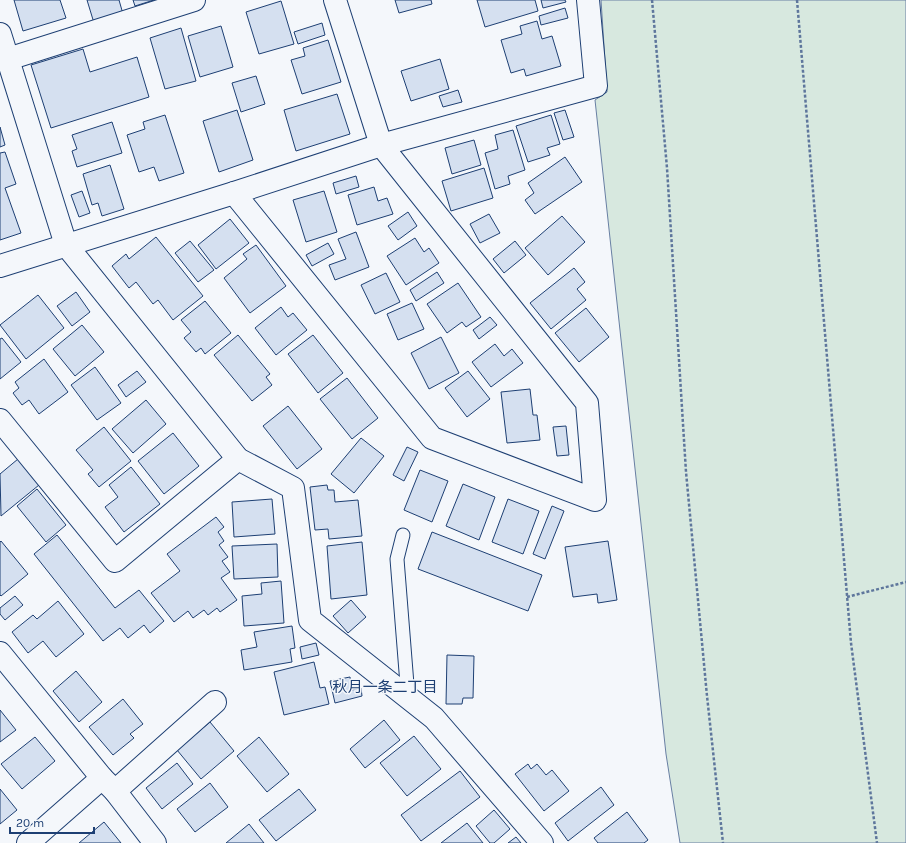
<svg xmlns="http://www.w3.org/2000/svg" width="906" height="843" viewBox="0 0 906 843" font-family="Karla,'Noto Sans JP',sans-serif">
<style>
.green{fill:#d7e8df;stroke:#687fa3}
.building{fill:#d5e0f0;stroke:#1d3f73}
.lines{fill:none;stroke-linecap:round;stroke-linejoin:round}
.service-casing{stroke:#1d3f73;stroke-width:15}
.minor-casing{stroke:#1d3f73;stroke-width:24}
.path{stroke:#5e769c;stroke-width:2.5;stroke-dasharray:3 2;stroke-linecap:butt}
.service{stroke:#f4f7fb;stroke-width:13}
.minor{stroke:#f4f7fb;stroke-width:22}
.labels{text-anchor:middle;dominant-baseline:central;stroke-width:3;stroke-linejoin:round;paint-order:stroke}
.neighbourhood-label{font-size:15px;fill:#1d3f73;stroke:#f4f7fb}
</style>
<rect width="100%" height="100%" fill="#f4f7fb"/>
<polygon class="green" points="601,0 906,0 906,843 680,843 666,754 595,100 607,92"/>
<g class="building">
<polygon points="14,0 60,0 66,18 23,31"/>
<polygon points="87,0 119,0 123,14 94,23"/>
<polygon points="133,0 154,0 135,6"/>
<polygon points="395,0 431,0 432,4 399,13"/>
<polygon points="477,0 535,0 538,11 485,27"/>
<polygon points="541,0 565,0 566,2 543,8"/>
<polygon points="281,1 294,44 259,54 246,12"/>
<polygon points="565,8 568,18 541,25 539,16"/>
<polygon points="537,21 542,39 552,36 561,66 526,76 524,69 511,73 501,40 522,34 520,26"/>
<polygon points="322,23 325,35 298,44 294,32"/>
<polygon points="221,26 233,67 200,77 188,36"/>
<polygon points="181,28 196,81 165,89 150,38"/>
<polygon points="328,40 341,82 302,94 291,60 305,56 303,48"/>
<polygon points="83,49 90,72 137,57 149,97 51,128 31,65"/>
<polygon points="440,59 449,89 411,101 401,71"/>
<polygon points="256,76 265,104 241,112 232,83"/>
<polygon points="458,90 462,102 443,107 439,96"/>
<polygon points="337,94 350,134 296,151 284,110"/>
<polygon points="237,110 253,160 219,172 203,121"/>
<polygon points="565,110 574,137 563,140 554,113"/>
<polygon points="165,115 184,173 159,181 154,167 139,172 127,135 145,129 143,122"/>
<polygon points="551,115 560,144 547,148 550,155 528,162 516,126"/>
<polygon points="112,122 122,153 77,167 72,151 77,149 72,135"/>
<polygon points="0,127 5,145 0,147"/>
<polygon points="513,130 525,170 508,176 510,184 495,189 485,153 498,149 495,135"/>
<polygon points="474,140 481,165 452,174 445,148"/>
<polygon points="5,152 16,184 5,188 21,233 0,240 0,153"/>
<polygon points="565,157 582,182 535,214 525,200 534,193 528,183"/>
<polygon points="110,165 124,209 102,216 98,203 92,205 83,174"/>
<polygon points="484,168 493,198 451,211 442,181"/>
<polygon points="356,176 359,187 336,194 333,183"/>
<polygon points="374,187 378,201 387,198 393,214 357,225 348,195"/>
<polygon points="82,191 90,213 79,217 71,195"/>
<polygon points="324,191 337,232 306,242 293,200"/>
<polygon points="408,212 417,226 398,240 388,226"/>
<polygon points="489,214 500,233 480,243 470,224"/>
<polygon points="562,216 585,242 548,275 525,248"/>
<polygon points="230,219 249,243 216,269 198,245"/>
<polygon points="356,232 369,267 335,280 329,265 346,259 338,239"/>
<polygon points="156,237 203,296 173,320 158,300 153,304 136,282 129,288 112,266 126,254 129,259"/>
<polygon points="415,238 424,252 429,248 439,263 406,285 387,256"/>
<polygon points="190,241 214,270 198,282 175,253"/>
<polygon points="515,241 526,255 504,273 493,259"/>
<polygon points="328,243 334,254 312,266 306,255"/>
<polygon points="256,245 286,286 250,313 224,278 247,259 243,254"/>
<polygon points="574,268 585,282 577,289 586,300 551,329 530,303"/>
<polygon points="437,272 444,283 416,301 410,290"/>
<polygon points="386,273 400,302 375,314 361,285"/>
<polygon points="458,283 481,317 466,327 462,322 447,333 427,304"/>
<polygon points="76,292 90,312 72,326 57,306"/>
<polygon points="38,295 64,328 26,359 0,325"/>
<polygon points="205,301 231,333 205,354 201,348 196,352 184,338 191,332 181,320"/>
<polygon points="412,303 424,329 398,340 387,314"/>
<polygon points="281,307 288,317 293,313 307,330 276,355 255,328"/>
<polygon points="586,308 609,337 579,362 555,333"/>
<polygon points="490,317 497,325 479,339 473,330"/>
<polygon points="82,325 104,352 75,376 53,349"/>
<polygon points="238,335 270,374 266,377 272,385 252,401 214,355"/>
<polygon points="313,335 343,373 318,393 288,354"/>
<polygon points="441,337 459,373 429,389 411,353"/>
<polygon points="2,338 21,362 0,379 0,339"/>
<polygon points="495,344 504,356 512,349 523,363 491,387 472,362"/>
<polygon points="44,359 68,392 39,414 29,400 22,405 13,393 19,388 15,382"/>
<polygon points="95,367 121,403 97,420 71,385"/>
<polygon points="137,371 146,382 126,397 118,385"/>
<polygon points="468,371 490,399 467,417 445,388"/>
<polygon points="347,378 378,418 352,439 320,399"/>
<polygon points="530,389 533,415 537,415 540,440 507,443 501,392"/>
<polygon points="146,400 166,424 133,453 112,429"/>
<polygon points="288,406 322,449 297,469 263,426"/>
<polygon points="566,426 569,455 557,456 553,427"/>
<polygon points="104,427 131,461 99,487 88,474 93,470 76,450"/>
<polygon points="173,433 199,466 164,494 138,461"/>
<polygon points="361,438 384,456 354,493 331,474"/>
<polygon points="407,447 418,452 404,481 393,475"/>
<polygon points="18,459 39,485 1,516 0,474"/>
<polygon points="131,467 160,504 124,532 105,507 118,497 109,485"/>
<polygon points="420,470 448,481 432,522 404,510"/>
<polygon points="463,484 495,497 479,540 446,526"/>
<polygon points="327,485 328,490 334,490 335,502 358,500 362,536 329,539 328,529 315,530 310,487"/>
<polygon points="37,489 66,525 46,542 17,506"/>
<polygon points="272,499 275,534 234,537 232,502"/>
<polygon points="508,499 539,511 523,554 492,542"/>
<polygon points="552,506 564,511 545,559 533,554"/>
<polygon points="216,517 224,527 218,532 224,541 219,545 228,557 222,561 230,572 221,578 237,600 220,612 217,608 208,615 204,610 193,618 188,611 174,622 151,593 180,571 167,554"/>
<polygon points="432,532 542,575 528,611 418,569"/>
<polygon points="57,535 115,608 139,590 164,621 150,633 144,625 128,638 120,628 103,641 34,554"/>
<polygon points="1,541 28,574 1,596 0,595 0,542"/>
<polygon points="608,541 617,600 598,603 597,594 573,597 565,547"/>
<polygon points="362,542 367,595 331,599 327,546"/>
<polygon points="277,544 278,577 234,579 232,546"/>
<polygon points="281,581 284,623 244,626 242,596 262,594 261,583"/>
<polygon points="15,596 23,605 5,620 0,614 0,608"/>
<polygon points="351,600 366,617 348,633 333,616"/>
<polygon points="58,601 84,634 56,657 43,641 28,653 12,632 33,615 37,619"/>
<polygon points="292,626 295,648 290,649 292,662 244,670 241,650 257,647 254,632"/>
<polygon points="316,643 319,655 302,659 300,647"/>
<polygon points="447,655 474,656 473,698 463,698 462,704 446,704"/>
<polygon points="314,662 320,688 325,687 329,704 284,715 274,672"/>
<polygon points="76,671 102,702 79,722 53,691"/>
<polygon points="350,677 352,690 361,688 362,696 335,703 330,681"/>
<polygon points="123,699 143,724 130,734 134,738 113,755 89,727"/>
<polygon points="0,710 16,730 0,742"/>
<polygon points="384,720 400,740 365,768 350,749"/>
<polygon points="210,722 234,751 201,779 177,750"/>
<polygon points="414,736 441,769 407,796 380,763"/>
<polygon points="35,737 55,761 22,789 1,764"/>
<polygon points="259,737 289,774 267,792 237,756"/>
<polygon points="177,763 193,784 162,809 146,788"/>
<polygon points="528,764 531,769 537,764 546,775 552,770 569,791 544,811 515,774"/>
<polygon points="460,771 480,797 421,841 401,815"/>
<polygon points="210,783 228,807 195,832 177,809"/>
<polygon points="601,787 614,805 568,841 555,823"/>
<polygon points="0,789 17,810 0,824"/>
<polygon points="299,789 316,810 276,841 259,820"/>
<polygon points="494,810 510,829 494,843 490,843 476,826"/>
<polygon points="627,812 648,840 644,843 598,843 594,838"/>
<polygon points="104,822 121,843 79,843"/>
<polygon points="467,823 483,843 441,843"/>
<polygon points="249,824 264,843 226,843"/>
<polygon points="516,837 521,843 508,843"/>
</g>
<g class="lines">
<g class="service-casing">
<polyline id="service" points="403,535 397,559 408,697"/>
</g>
<g class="minor-casing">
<g id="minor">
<polyline points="0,34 66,245 238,459 293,488 310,620 434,718 542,843"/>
<polyline points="8,59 194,0"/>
<polyline points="234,193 432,438 595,500 587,403 381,145 335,0"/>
<polyline points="0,266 234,193 381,145 596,86 588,0"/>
<polyline points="0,420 115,561 238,459"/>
<polyline points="0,653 102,778 115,791 155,843"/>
<polyline points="115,791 215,702"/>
<polyline points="28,843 102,778"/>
</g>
</g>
<g class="path">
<polyline points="652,0 667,168 686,472 707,696 723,843"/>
<polyline points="797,0 851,643 877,843"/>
<polyline points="847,597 906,582"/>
</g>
<use href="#service" class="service"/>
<use href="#minor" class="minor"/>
</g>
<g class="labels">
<g class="neighbourhood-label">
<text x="385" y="687">秋月一条二丁目</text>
</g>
</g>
<path d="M10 827v6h84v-6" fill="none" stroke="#1d3f73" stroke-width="2"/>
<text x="16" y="827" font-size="12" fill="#1d3f73" stroke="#f4f7fb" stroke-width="3" paint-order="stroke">20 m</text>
</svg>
